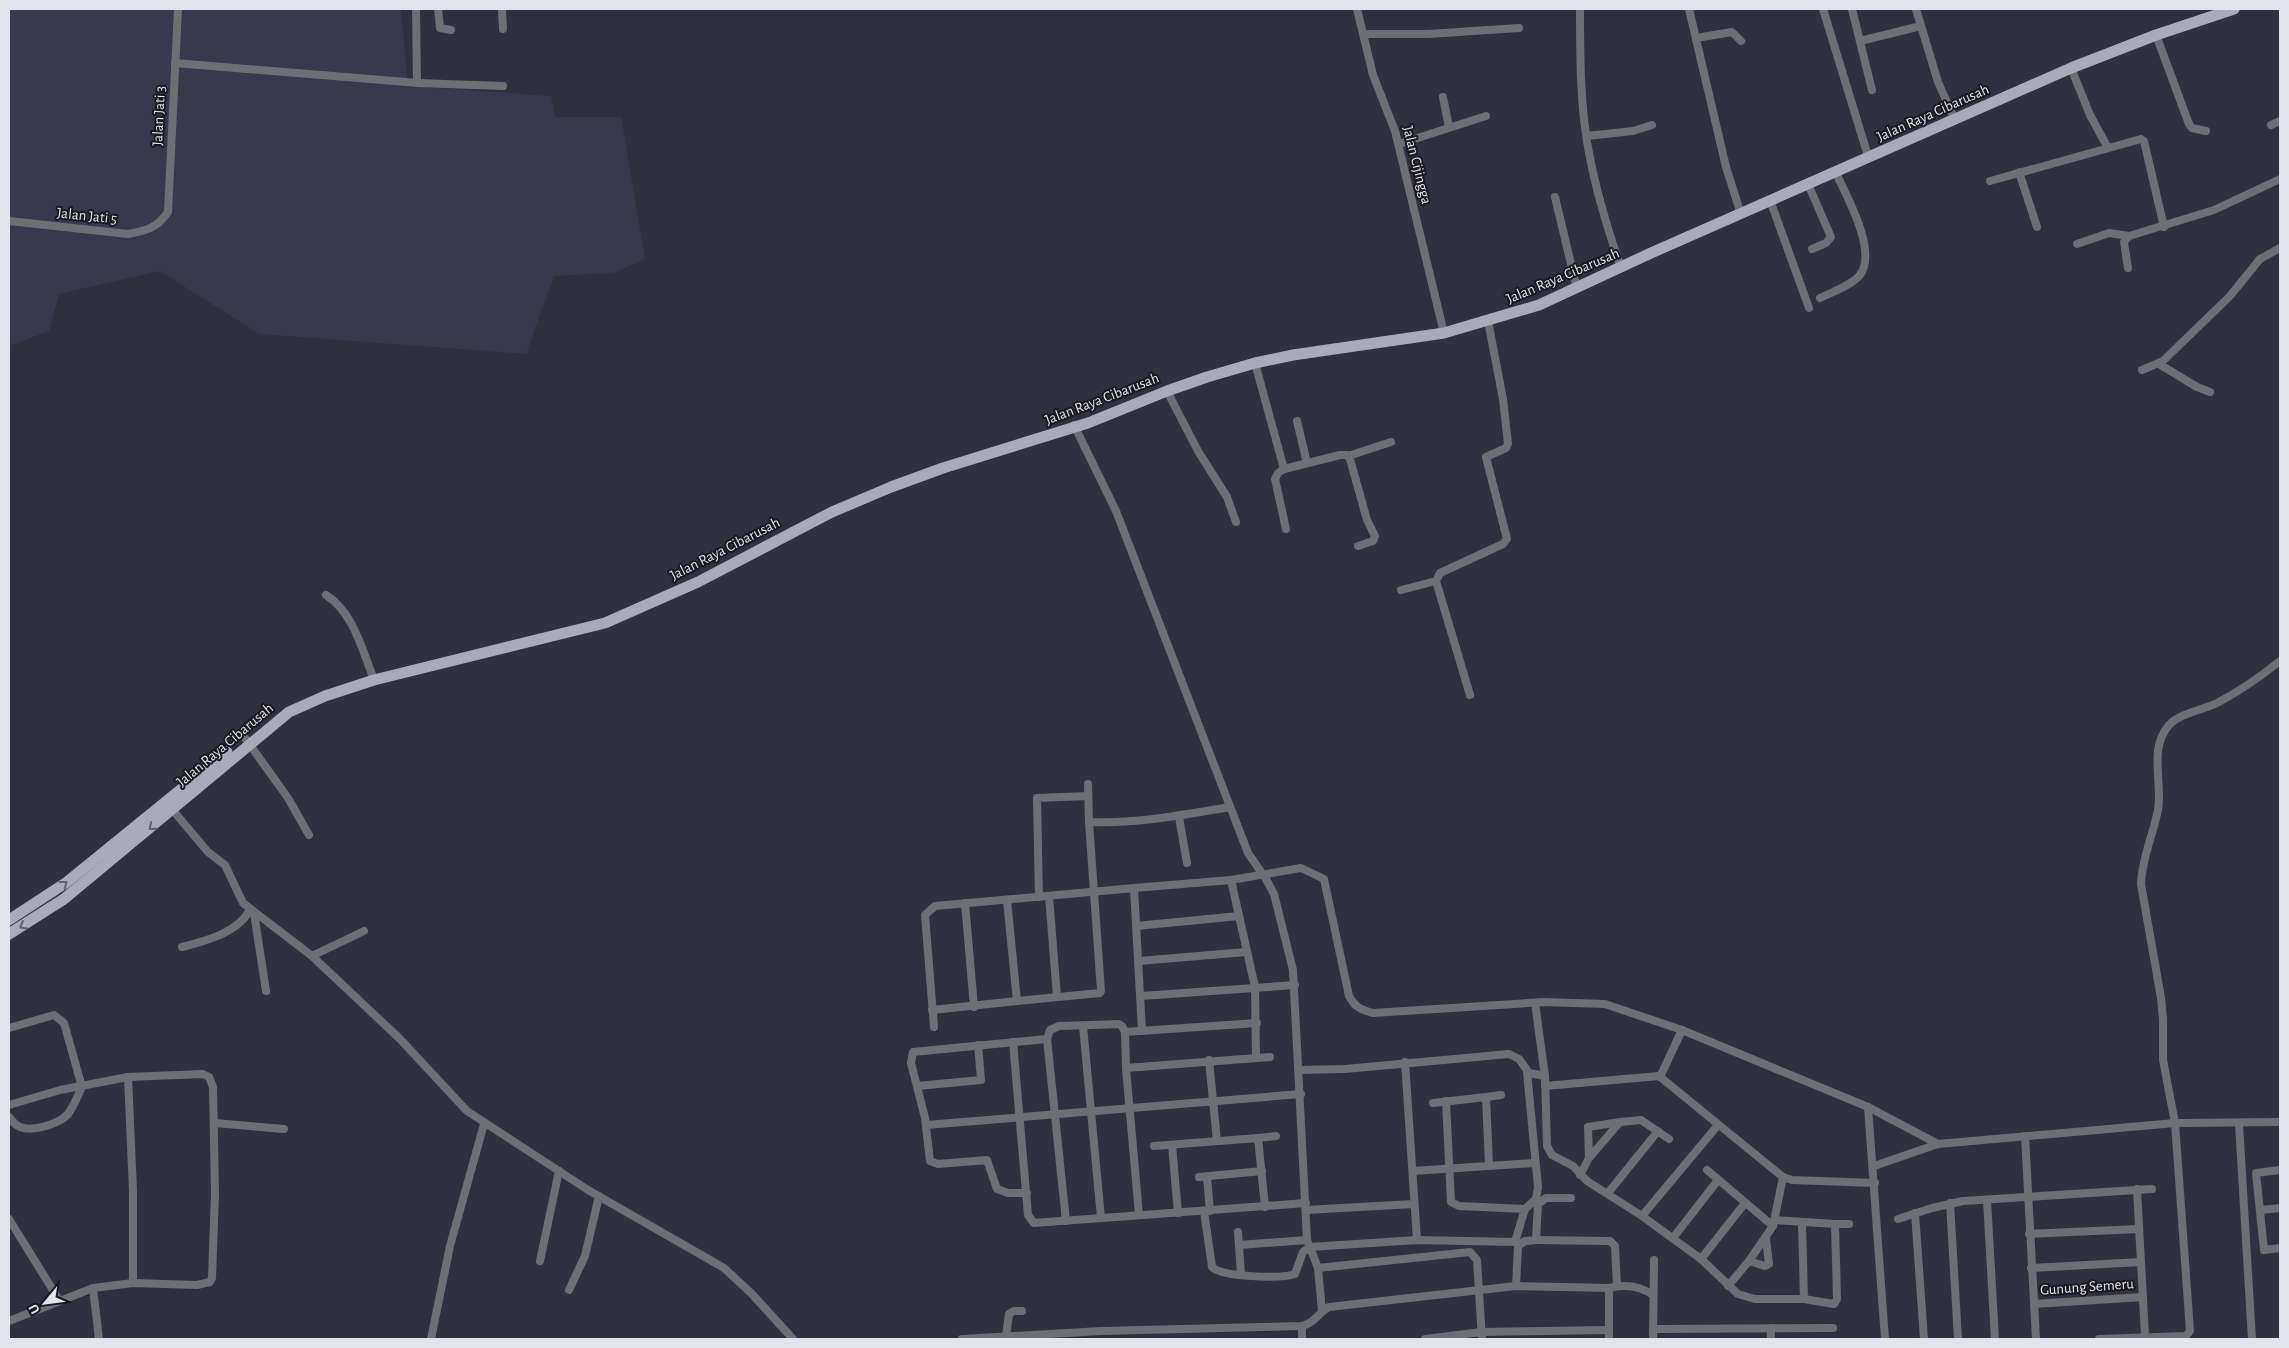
<svg xmlns="http://www.w3.org/2000/svg" width="2289" height="1348" viewBox="0 0 2289 1348" font-family="'Alegreya Sans',sans-serif">
<style>
.built{fill:#38394c}
.lines{fill:none;stroke-linecap:round;stroke-linejoin:round}
.minor{stroke:#6e6f75;stroke-width:8}
.primary{stroke:#a9abb8;stroke-width:11}
.oneway{stroke:#61626c}
.labels{text-anchor:middle;dominant-baseline:central;stroke-width:4;stroke-linejoin:round;paint-order:stroke}
.street-label{font-size:15px;fill:#e2e3eb;stroke:#19191f}
</style>
<rect width="100%" height="100%" fill="#30313e"/>
<polygon class="built" points="9,9 401,9 408,86 551,96 555,117 621,117 645,259 613,273 554,276 526,354 259,334 160,271 59,294 49,331 9,346"/>
<g class="lines">
<g class="minor">
<polyline points="416,9 417,83 503,86"/>
<polyline points="438,9 440,28 451,30"/>
<polyline points="502,9 503,29"/>
<polyline points="1357,9 1373,75 1395,131 1444,333"/>
<path d="M1580,9C1580,57 1580,110 1590,158C1597,194 1608,230 1620,265"/>
<polyline points="1689,9 1726,167 1740,211"/>
<polyline points="1823,9 1868,156"/>
<polyline points="1852,9 1872,90"/>
<polyline points="1916,9 1938,82 1954,118"/>
<polyline points="1363,34 1428,34 1519,28"/>
<polyline points="2156,35 2189,124 2192,128 2206,131"/>
<polyline points="1696,38 1732,32 1741,41"/>
<polyline points="1860,41 1921,26"/>
<polyline points="175,63 419,83"/>
<polyline points="2071,68 2090,115 2108,148"/>
<polyline points="1443,97 1449,127"/>
<polyline points="2271,125 2280,121"/>
<polyline points="1587,136 1633,131 1652,125"/>
<polyline points="1399,144 1486,116"/>
<polyline points="2019,172 2037,227"/>
<polyline points="1990,181 2141,139 2144,141 2164,227"/>
<polyline points="1808,184 1831,237 1826,243 1812,249"/>
<polyline points="1555,197 1576,285"/>
<polyline points="1770,200 1809,308"/>
<path d="M9,221L128,234C146,231 157,228 168,212L178,9"/>
<polyline points="2077,244 2109,233 2129,236"/>
<polyline points="2128,268 2124,242 2129,236 2214,210 2280,179"/>
<path d="M1820,298C1832,292 1852,285 1860,275C1878,251 1846,195 1836,173"/>
<polyline points="1255,363 1284,469 1340,455 1347,455 1350,459 1367,520 1375,536 1373,541 1358,546"/>
<polyline points="2159,364 2197,387 2210,392"/>
<polyline points="2142,370 2163,361 2230,296 2260,259 2280,248"/>
<polyline points="1167,391 1198,451 1227,497 1236,522"/>
<polyline points="1297,421 1307,463"/>
<polyline points="1074,425 1116,511 1248,853 1266,879 1274,894 1293,970 1307,1240 1318,1268"/>
<polyline points="1348,456 1391,442"/>
<polyline points="1284,469 1278,473 1275,479 1286,529"/>
<polyline points="1401,590 1436,581"/>
<path d="M326,595C353,612 362,649 373,677"/>
<polyline points="1470,695 1436,581 1440,573 1503,544 1507,539 1486,457 1506,448 1508,444 1503,399 1488,321"/>
<polyline points="245,738 288,798 309,835"/>
<polyline points="170,807 208,852 225,865 243,903 312,956 400,1039 467,1111 588,1190 724,1268 751,1293 793,1339"/>
<polyline points="1179,817 1187,863"/>
<path d="M1089,822C1137,824 1182,815 1230,807"/>
<polyline points="1231,880 1255,987 1256,1056"/>
<polyline points="1049,896 1057,997"/>
<polyline points="1039,897 1037,798 1088,796"/>
<polyline points="965,903 974,1007"/>
<polyline points="254,913 266,991"/>
<polyline points="1136,926 1239,916"/>
<path d="M182,947C206,941 237,933 250,910"/>
<polyline points="312,956 364,931"/>
<polyline points="1139,961 1246,952"/>
<polyline points="1141,996 1295,985"/>
<polyline points="1017,1001 1100,993 1101,991 1089,822 1088,784"/>
<polyline points="1535,1003 1545,1076 1547,1146 1552,1155 1573,1166 1587,1181 1642,1216 1701,1259 1738,1294 1755,1299 1804,1299 1834,1304 1837,1299 1835,1224 1776,1220"/>
<polyline points="932,1010 1017,1001 1007,900"/>
<polyline points="1083,1026 1101,1218"/>
<polyline points="934,1027 925,915 935,906 1134,888"/>
<path d="M9,1028L54,1015L64,1023L82,1087C78,1095 74,1106 68,1114C59,1124 33,1132 20,1127C15,1125 12,1121 9,1117"/>
<path d="M1142,1031L1134,888L1231,880L1301,868L1324,879L1349,996C1355,1007 1361,1010 1373,1013L1544,1002L1605,1004L1682,1030L1868,1107L1938,1144"/>
<polyline points="1125,1032 1257,1023"/>
<polyline points="1047,1039 1066,1221"/>
<polyline points="1013,1042 1028,1215 1034,1223 1306,1203"/>
<polyline points="1209,1060 1217,1141"/>
<polyline points="1405,1062 1417,1240"/>
<polyline points="1126,1068 1270,1057"/>
<polyline points="1299,1070 1345,1069 1509,1054 1519,1059 1529,1073 1545,1076"/>
<polyline points="128,1077 133,1191 133,1283"/>
<polyline points="1660,1077 1682,1030"/>
<polyline points="917,1086 981,1080 978,1045"/>
<polyline points="1545,1086 1659,1076 1783,1177 1792,1180 1875,1183"/>
<polyline points="1486,1097 1501,1095"/>
<polyline points="1433,1103 1486,1097 1489,1165"/>
<polyline points="9,1105 60,1090 128,1077 203,1074 209,1077 213,1087 215,1194 212,1278 210,1282 197,1285 133,1283 93,1288 9,1321"/>
<polyline points="1868,1107 1885,1339"/>
<polyline points="214,1123 284,1129"/>
<polyline points="2239,1124 2252,1339"/>
<polyline points="926,1125 1301,1094"/>
<polyline points="2025,1136 2036,1339"/>
<polyline points="1258,1138 1276,1136"/>
<polyline points="1172,1145 1178,1213"/>
<polyline points="1154,1146 1258,1138 1265,1207"/>
<polyline points="1589,1158 1588,1127 1620,1122"/>
<polyline points="1874,1166 1938,1144 2175,1123 2280,1122"/>
<polyline points="1707,1170 1773,1226"/>
<polyline points="2280,1170 2256,1173 2264,1250 2280,1248"/>
<polyline points="1413,1171 1535,1163"/>
<polyline points="1580,1175 1589,1158 1620,1122 1641,1120 1669,1139"/>
<polyline points="1199,1177 1262,1171"/>
<polyline points="1207,1177 1210,1211"/>
<polyline points="2137,1189 2145,1336"/>
<polyline points="1027,1193 1008,1193 997,1189 987,1160 938,1164 930,1161 925,1118 911,1063 913,1052 1047,1039 1050,1030 1059,1026 1119,1024 1122,1026 1125,1032 1126,1068 1139,1215"/>
<polyline points="1608,1193 1658,1131"/>
<polyline points="1987,1200 1995,1339"/>
<polyline points="1950,1203 1958,1339"/>
<polyline points="1525,1209 1536,1199 1538,1187 1527,1072"/>
<polyline points="1306,1210 1414,1204"/>
<polyline points="2260,1210 2280,1208"/>
<path d="M1204,1211L1212,1267C1222,1277 1280,1279 1295,1274L1303,1252L1310,1247L1417,1240L1515,1242L1525,1209L1459,1206L1451,1202L1446,1101"/>
<polyline points="1915,1213 1924,1339"/>
<polyline points="1642,1216 1718,1125"/>
<polyline points="9,1219 59,1300"/>
<polyline points="1898,1219 1932,1208 1963,1201 2152,1189"/>
<polyline points="1802,1222 1804,1299"/>
<polyline points="1835,1224 1849,1224"/>
<polyline points="1238,1232 1241,1274"/>
<polyline points="2029,1234 2139,1229"/>
<polyline points="1673,1238 1718,1180"/>
<polyline points="1536,1240 1610,1241 1615,1246 1617,1286"/>
<polyline points="1239,1245 1307,1240"/>
<polyline points="1701,1259 1745,1203"/>
<polyline points="540,1261 559,1171"/>
<polyline points="1749,1261 1765,1266 1769,1264 1766,1239"/>
<polyline points="2031,1268 2141,1262"/>
<polyline points="1516,1286 1518,1246 1525,1241 1536,1240 1538,1204 1546,1198 1571,1198"/>
<polyline points="1728,1286 1749,1261 1773,1226 1783,1177"/>
<polyline points="93,1288 99,1339"/>
<polyline points="569,1290 585,1256 599,1196"/>
<polyline points="2034,1304 2143,1297"/>
<polyline points="1322,1311 1318,1268 1470,1252 1477,1260 1482,1339"/>
<polyline points="1302,1326 1302,1339"/>
<polyline points="1771,1328 1771,1339"/>
<polyline points="1653,1329 1833,1328"/>
<polyline points="1006,1336 1009,1314 1014,1311 1022,1311"/>
<polyline points="431,1339 450,1246 484,1124"/>
<path d="M962,1339L1101,1331L1302,1326C1315,1323 1318,1313 1329,1307L1516,1286L1609,1288C1625,1284 1640,1286 1653,1295"/>
<polyline points="1425,1339 1482,1332 1609,1330"/>
<polyline points="1609,1339 1609,1288"/>
<polyline points="1653,1339 1654,1260"/>
<path d="M2099,1339L2186,1336L2190,1331L2175,1123L2163,1060V1019L2161,998L2141,884C2142,858 2153,835 2158,810C2163,782 2148,749 2169,725C2180,713 2203,710 2217,703C2240,691 2260,677 2280,661"/>
</g>
<g class="primary">
<polyline points="9,920 67,882 227,752"/>
<polyline points="9,934 64,899 289,712 325,696 374,680 605,623 698,582 832,512 891,487 943,468 1088,423 1167,391 1207,377 1255,363 1293,355 1444,333 1539,305 1651,253 2071,68 2156,35 2234,9"/>
</g>
</g>
<defs><path id="oneway-chevron" d="M-2-3.5L2.5 0L-2 3.5" fill="none" stroke-width="1.6" stroke-linecap="round" stroke-linejoin="round" transform="scale(1.25)"/></defs>
<g class="oneway">
<use href="#oneway-chevron" transform="translate(152 827) rotate(141)"/>
<use href="#oneway-chevron" transform="translate(64 884) rotate(-37)"/>
<use href="#oneway-chevron" transform="translate(23 926) rotate(149)"/>
</g>
<g class="labels">
<g class="street-label">
<text transform="translate(1933 113) rotate(-24)">Jalan Raya Cibarusah</text>
<text transform="translate(159 116) rotate(-87)">Jalan Jati 3</text>
<text transform="translate(1417 165) rotate(76)">Jalan Cijingga</text>
<text transform="translate(87 216) rotate(6)">Jalan Jati 5</text>
<text transform="translate(1563 276) rotate(-23)">Jalan Raya Cibarusah</text>
<text transform="translate(1102 399) rotate(-21)">Jalan Raya Cibarusah</text>
<text transform="translate(725 549) rotate(-27)">Jalan Raya Cibarusah</text>
<text transform="translate(225 745) rotate(-40)">Jalan Raya Cibarusah</text>
<text transform="translate(2087 1287) rotate(-4)">Gunung Semeru</text>
</g>
</g>
<rect width="2289" height="1348" fill="none" stroke="#e2e3eb" stroke-width="20"/>
<g transform="translate(45 1303) rotate(241)" stroke="#19191f" stroke-width="4" paint-order="stroke">
<path d="M0-4L9 19L0 12L-9 19Z" fill="#e2e3eb"/>
<text y="-8" font-size="14" font-weight="bold" text-anchor="middle" fill="#e2e3eb">U</text>
</g>
</svg>
